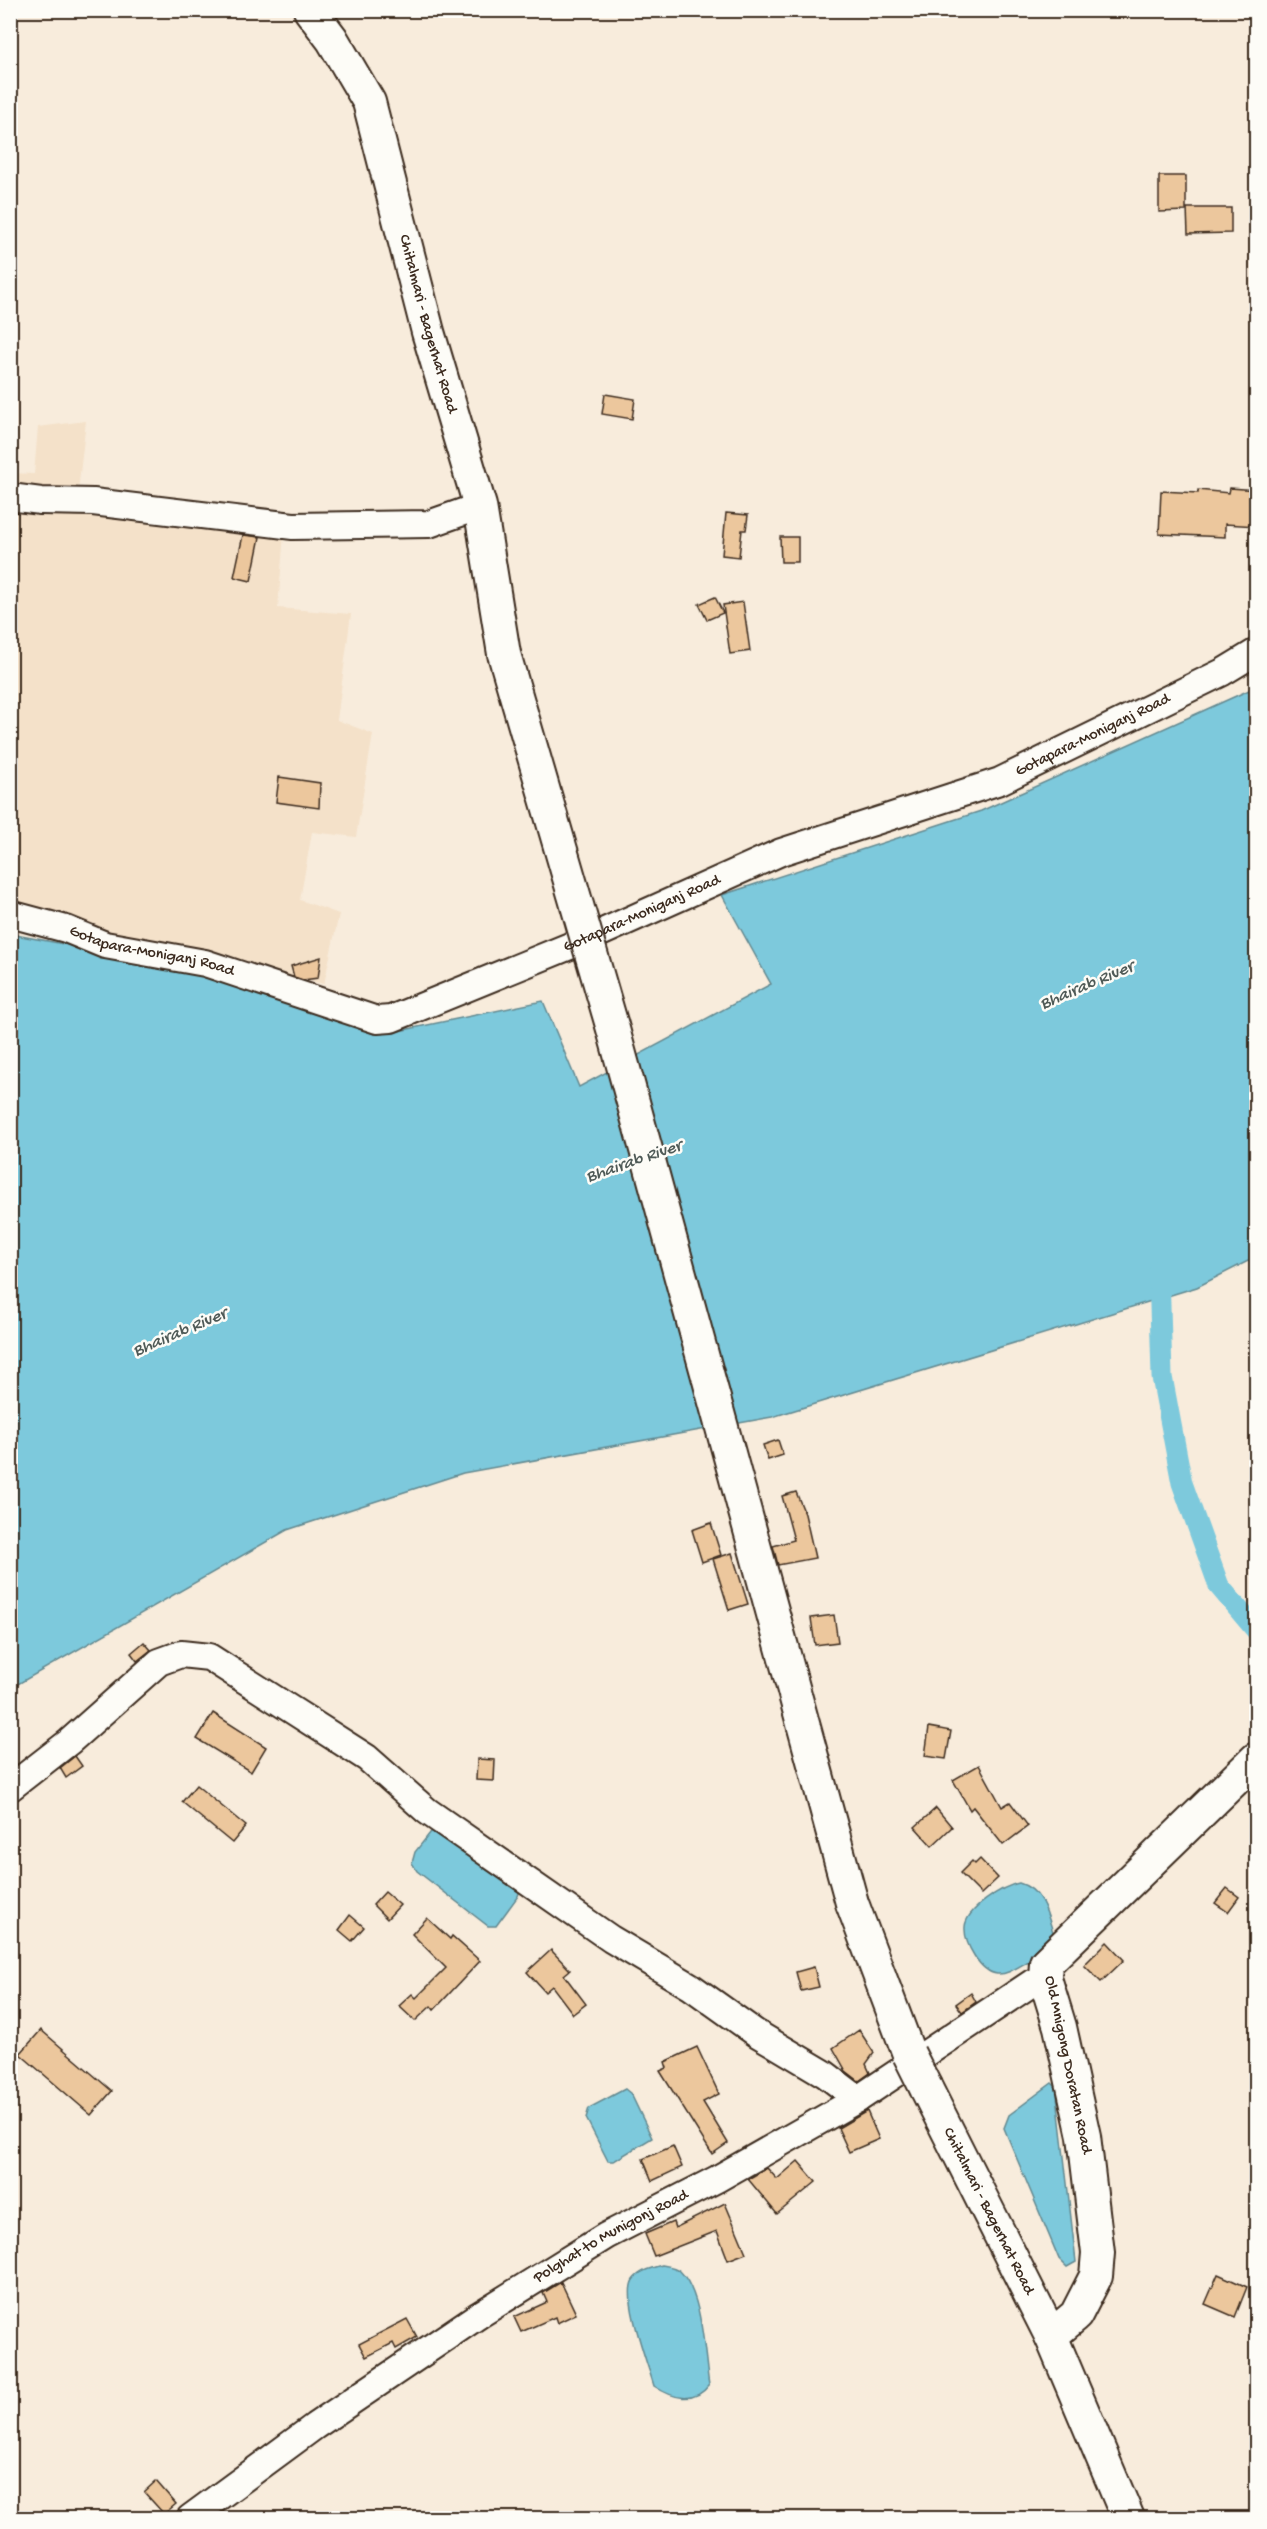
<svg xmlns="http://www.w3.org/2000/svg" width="1267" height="2529" viewBox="0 0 1267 2529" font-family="'Gochi Hand',sans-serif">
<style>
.built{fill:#f4e1c9}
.water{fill:#7dc9dc;stroke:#638990;stroke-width:1.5}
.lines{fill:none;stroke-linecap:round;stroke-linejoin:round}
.canal{stroke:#7dc9dc;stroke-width:21}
.building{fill:#ecc79d;stroke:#3b2a1e;stroke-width:1.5}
.minor-casing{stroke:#3b2a1e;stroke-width:30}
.major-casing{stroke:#3b2a1e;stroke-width:36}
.minor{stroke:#fdfcf7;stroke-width:26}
.major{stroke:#fdfcf7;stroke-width:32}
.major-bridge-casing{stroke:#3b2a1e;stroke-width:36;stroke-linecap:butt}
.major-bridge{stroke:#fdfcf7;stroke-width:32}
.labels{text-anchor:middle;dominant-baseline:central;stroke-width:5;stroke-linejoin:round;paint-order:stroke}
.street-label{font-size:16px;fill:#3b2a1e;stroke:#fdfcf7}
.water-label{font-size:18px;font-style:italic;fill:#4f5a57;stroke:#fdfcf7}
</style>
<rect width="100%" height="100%" fill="#f8ecdc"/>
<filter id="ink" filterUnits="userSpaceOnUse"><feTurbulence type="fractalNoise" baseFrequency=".0167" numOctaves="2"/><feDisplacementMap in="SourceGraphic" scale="12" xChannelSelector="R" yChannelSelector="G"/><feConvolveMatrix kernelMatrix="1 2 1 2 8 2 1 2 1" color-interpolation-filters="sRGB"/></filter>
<g filter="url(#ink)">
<polygon class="built" points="86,421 76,509 284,533 278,608 351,614 337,720 373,734 356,837 312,832 300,900 339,914 324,984 155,949 11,908 10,473 34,474 38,427"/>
<g class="water">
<polygon points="1256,687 1256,1257 1197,1287 772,1417 463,1473 287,1530 11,1688 10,934 246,978 394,1032 543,1001 579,1087 771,984 722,895 981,811"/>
<polygon points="434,1828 521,1887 518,1896 496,1926 488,1926 417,1871 412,1863 415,1852"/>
<path d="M1019,1883C1044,1890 1048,1917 1055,1939C1048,1951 1038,1955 1027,1962C1018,1967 1007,1975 997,1974C980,1972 964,1943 965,1927C966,1909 1003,1886 1019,1883Z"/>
<polygon points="1052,2083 1056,2087 1076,2262 1067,2267 1059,2259 1004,2128 1009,2115"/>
<polygon points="625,2089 631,2094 652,2138 614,2161 608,2161 586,2118 589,2108"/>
<path d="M662,2265C668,2266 676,2267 680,2271C703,2294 704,2354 709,2385C694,2405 672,2398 654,2386C648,2365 622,2297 633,2280C640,2270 652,2268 662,2265Z"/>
</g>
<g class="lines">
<polyline class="canal" points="1159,1270 1162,1377 1182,1483 1219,1586 1256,1630"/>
</g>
<g class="building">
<polygon points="1159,176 1186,176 1186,211 1159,212"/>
<polygon points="1187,208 1231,208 1231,233 1188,234"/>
<polygon points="605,394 635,399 632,419 602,414"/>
<polygon points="1230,488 1257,490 1257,526 1225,524 1225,537 1159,534 1161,491 1198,493 1198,490 1229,493"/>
<polygon points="726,513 748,515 746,530 742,530 739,557 722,555"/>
<polygon points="243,535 260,537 251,581 234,577"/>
<polygon points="780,537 798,537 798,562 781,562"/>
<polygon points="715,597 723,613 707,620 699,604"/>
<polygon points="743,602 750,651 730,654 723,605"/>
<polygon points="279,777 320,783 319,808 276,802"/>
<polygon points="321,957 318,978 303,980 294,977 291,966"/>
<polygon points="778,1440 783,1455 768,1460 763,1445"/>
<polygon points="796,1492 805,1514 815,1558 778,1565 773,1546 794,1540 782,1496"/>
<polygon points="711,1523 721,1555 702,1562 692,1530"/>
<polygon points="732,1553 748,1604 729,1610 713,1559"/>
<polygon points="834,1615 838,1642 815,1645 811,1618"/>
<polygon points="144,1642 151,1650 137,1661 131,1653"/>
<polygon points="213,1713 266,1747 251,1772 197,1739"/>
<polygon points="929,1727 951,1731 946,1759 925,1756"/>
<polygon points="75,1756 82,1766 66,1778 60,1768"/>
<polygon points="477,1759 495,1760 494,1781 476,1780"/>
<polygon points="979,1765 1002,1807 1010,1802 1028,1826 1003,1845 973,1807 970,1810 953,1780"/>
<polygon points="196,1785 246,1826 232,1843 182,1802"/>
<polygon points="936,1808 952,1827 932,1846 915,1827"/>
<polygon points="980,1859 998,1878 981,1894 960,1873 972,1861 975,1864"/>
<polygon points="1227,1888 1239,1897 1228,1912 1215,1903"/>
<polygon points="385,1892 400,1905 387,1919 373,1905"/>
<polygon points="350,1915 364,1927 352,1941 339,1930"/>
<polygon points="427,1918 450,1939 452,1936 480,1961 434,2010 431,2006 415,2021 399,2006 412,1994 416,1998 446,1968 412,1934"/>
<polygon points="1107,1942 1124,1960 1101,1982 1084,1965"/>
<polygon points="551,1950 570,1970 564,1975 586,2004 573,2014 552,1986 545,1992 527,1972"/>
<polygon points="814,1967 819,1987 801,1991 796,1972"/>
<polygon points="971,1993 976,2002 962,2012 956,2004"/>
<polygon points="41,2030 112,2091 91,2115 20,2054"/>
<polygon points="859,2030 874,2053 866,2064 870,2073 859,2081 846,2071 833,2048"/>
<polygon points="697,2047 719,2094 703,2102 728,2143 712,2154 660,2071 667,2068 665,2062"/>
<polygon points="867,2111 879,2139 849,2152 838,2128"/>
<polygon points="673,2146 682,2167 652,2181 643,2159"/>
<polygon points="798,2161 816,2182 777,2214 748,2179 767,2168 777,2179"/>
<polygon points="725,2203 746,2253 728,2260 717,2231 654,2256 645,2234 673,2222 675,2228"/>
<polygon points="1218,2274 1247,2287 1235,2317 1205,2304"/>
<polygon points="561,2282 576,2314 557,2323 555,2317 521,2332 514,2317 547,2302 543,2293"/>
<polygon points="407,2319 417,2337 396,2349 393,2343 366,2357 359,2344"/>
<polygon points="156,2481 176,2504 164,2514 144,2492"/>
</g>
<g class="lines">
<g class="minor-casing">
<g id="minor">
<polyline points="10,497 41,501 93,502 293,526 429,524 480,506"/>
<path id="s1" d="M10,914L66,929L105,945L205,963L377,1020L391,1019L587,939L781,852L1000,781L1223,672L1256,652"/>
<polyline points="10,1788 69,1742 159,1662 181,1654 209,1657 367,1758 427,1811 611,1939 690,1986 756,2033 825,2074 858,2099"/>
<path id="s2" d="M190,2518L315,2426L479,2315L606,2236L717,2179L858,2099L1032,1983L1045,1978"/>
</g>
</g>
<g class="major-casing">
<g id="major">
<path id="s3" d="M310,10L332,39L369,102L428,332L480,506L504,654"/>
<polyline points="852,1903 909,2054"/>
<path id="s4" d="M926,2088L1051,2336L1128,2518"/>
<polyline points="1051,2336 1076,2315 1096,2276 1098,2253 1084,2136 1060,2027 1045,1978 1046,1963 1256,1759"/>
</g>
</g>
<use href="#minor" class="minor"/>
<use href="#major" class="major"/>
<g class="major-bridge-casing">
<g id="major-bridge">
<polyline points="504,654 613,1029 852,1903"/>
<polyline points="909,2054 926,2088"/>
</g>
</g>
<use href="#major-bridge" class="major-bridge"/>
</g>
</g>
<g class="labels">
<g class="street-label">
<text stroke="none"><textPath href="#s3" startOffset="339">Chitalmari - Bagerhat Road</textPath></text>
<text stroke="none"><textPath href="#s1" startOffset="1155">Gotapara-Moniganj Road</textPath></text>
<text stroke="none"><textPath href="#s1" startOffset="669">Gotapara-Moniganj Road</textPath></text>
<text stroke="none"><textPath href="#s1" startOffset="147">Gotapara-Moniganj Road</textPath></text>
<text transform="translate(1067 2065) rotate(78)">Old Mnigong Doratan Road</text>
<text stroke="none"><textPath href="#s4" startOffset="138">Chitalmari - Bagerhat Road</textPath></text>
<text stroke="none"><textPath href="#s2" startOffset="507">Polghat to Munigonj Road</textPath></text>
</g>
<g class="water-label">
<text transform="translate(1087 986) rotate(-23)">Bhairab River</text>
<text transform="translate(634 1162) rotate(-19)">Bhairab River</text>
<text transform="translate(180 1333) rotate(-23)">Bhairab River</text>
</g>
</g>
<rect width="1267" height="2529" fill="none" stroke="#fdfcf7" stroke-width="36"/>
<rect x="18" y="18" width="1231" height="2493" fill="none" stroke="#3b2a1e" stroke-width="2" filter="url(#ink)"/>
</svg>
